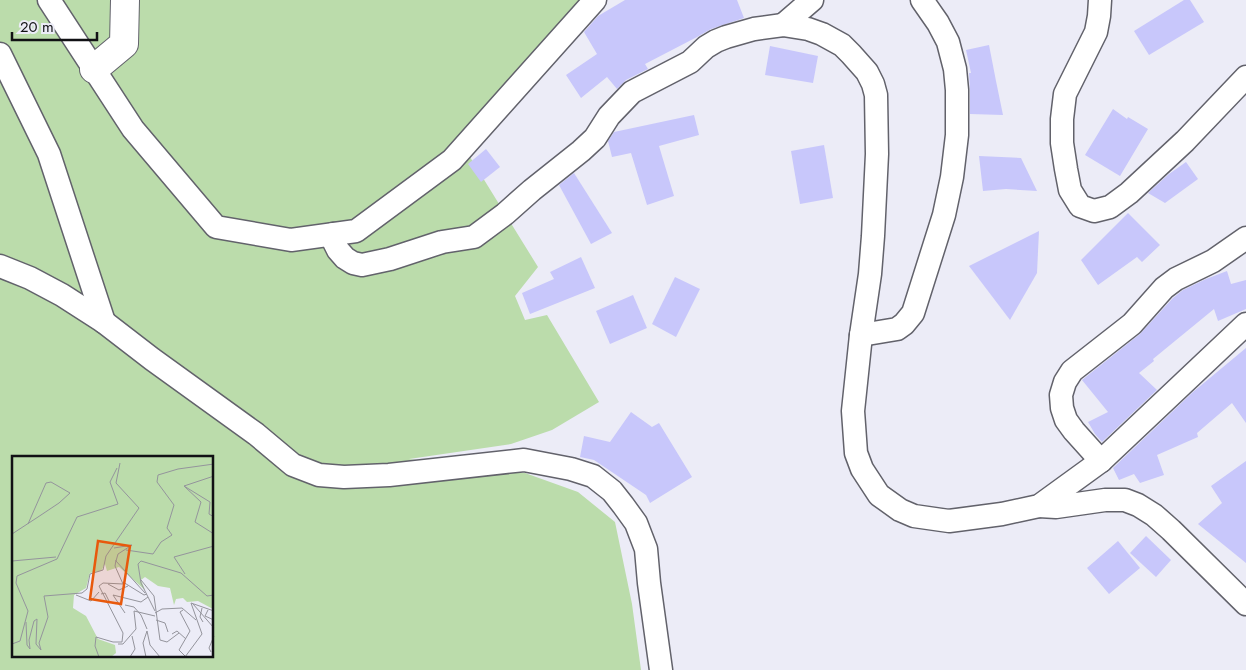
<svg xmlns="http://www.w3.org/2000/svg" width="1246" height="670" viewBox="0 0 1246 670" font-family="Jost,sans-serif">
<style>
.green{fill:#bbdcab;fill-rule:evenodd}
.building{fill:#c8c7fb}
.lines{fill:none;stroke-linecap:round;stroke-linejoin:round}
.minor-casing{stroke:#62626b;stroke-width:25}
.tertiary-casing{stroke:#62626b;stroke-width:30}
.minor{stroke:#fff;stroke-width:22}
.tertiary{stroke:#fff;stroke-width:28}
.inset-road{fill:none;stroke:#94949c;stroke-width:1}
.view{fill:#e8590c;fill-opacity:0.15;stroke:#e8590c;stroke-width:2.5}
.inset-edge{fill:none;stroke:#111114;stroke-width:2.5}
</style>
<rect width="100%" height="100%" fill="#ececf7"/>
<path class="green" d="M0,0H602L470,157L538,267L515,296L525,320L547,315L599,402L552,430L511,444L409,459L525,473L578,492L615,522L632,604L641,670H0ZM14,458H212V656H14Z"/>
<g class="building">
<polygon points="625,0 737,0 744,18 711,29 697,37 645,64 648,69 626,80 617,89 607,77 581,98 566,75 597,54 584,32 598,16"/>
<polygon points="1184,0 1190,0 1204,22 1149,55 1134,31"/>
<polygon points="989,45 996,81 1003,115 970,114 970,90 969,73 971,73 966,50"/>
<polygon points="770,46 818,56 813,83 765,75"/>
<polygon points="1113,109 1127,119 1128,117 1148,129 1120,176 1085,155"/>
<polygon points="694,115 699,135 659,146 674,196 647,205 631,153 612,157 608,141 614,132"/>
<polygon points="824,145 833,198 800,204 791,151"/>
<polygon points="486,149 500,167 481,182 468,164"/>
<polygon points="979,156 1021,158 1037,191 1006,189 983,191"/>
<polygon points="1186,162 1198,179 1165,203 1148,193 1169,174"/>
<polygon points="574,173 612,233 591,244 559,185"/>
<polygon points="1128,213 1160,245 1142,262 1137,257 1098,285 1081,260"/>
<polygon points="1039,231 1037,273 1010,320 969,266"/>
<polygon points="581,257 595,288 530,314 522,293 554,279 550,272"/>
<polygon points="1227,271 1231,284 1246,280 1246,309 1218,321 1214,309 1153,359 1154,361 1139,373 1157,390 1102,442 1095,434 1088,422 1108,412 1082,380 1140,334 1173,298 1183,290 1206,279"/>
<polygon points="675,277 700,289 676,337 652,324"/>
<polygon points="633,295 647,328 610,344 596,311"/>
<polygon points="1246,348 1246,423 1232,403 1197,433 1198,437 1157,455 1164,475 1140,483 1134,474 1119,480 1113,468 1193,392"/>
<polygon points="631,412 652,427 659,423 692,477 650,503 646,495 594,460 580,457 584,436 610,442"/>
<polygon points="1246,461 1246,563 1198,524 1222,503 1211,486"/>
<polygon points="1146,536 1171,560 1156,577 1130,553"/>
<polygon points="1118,541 1140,568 1109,594 1087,568"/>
</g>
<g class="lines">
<g class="minor-casing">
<g id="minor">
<polyline points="49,0 133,129 216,227 291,240 356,231 452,160 595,0"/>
<polyline points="1100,0 1099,16 1096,32 1065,94 1062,119 1062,143 1066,169 1070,190 1080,206 1094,211 1110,207 1129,193 1185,141 1246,77"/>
<polyline points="783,25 812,0"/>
<polyline points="0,54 49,154 104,322"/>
<polyline points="333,234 332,238 338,250 345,258 353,263 362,265 390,259 442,242 474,237 505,214 532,190 581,151 595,138 609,116 632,92 690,62 706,47 716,41 726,37 754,29 783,25 808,29 822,34 842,45 851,54 867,72 873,84 876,95 877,154 873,236 870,274 861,335 853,411 856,453 862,469 879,495 900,510 914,516 949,521 1002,514 1039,506 1101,461 1246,324"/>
<polyline points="0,266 30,278 62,295 104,322 152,359 256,434 293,465 319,475 344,477 389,475 524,460 571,469 593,476 612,491 623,505 636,523 646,549 649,583 661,670"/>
<polyline points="861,335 897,329 904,324 913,313 944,215 952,177 957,135 957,90 955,69 948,42 938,23 922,0"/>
<polyline points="1101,461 1074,431 1066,420 1062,408 1061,395 1065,382 1072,371 1132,324 1164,288 1176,279 1213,261 1246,238"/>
<polyline points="1039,506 1056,507 1105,500 1125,500 1138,505 1154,515 1171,530 1246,604"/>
</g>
</g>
<g class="tertiary-casing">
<polyline id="tertiary" points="94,69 124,44 125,0"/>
</g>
<use href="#minor" class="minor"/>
<use href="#tertiary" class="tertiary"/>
</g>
<g transform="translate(12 456)">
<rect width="201" height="201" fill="#ececf7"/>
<path d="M0,0H201V153L186,145L175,146L171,142L164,143L162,149L158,132L146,130L133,121L129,124L133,134L107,111L95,115L93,108L89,115L78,117L74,132L62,139L61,152L74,160L86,183L103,189L104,197L99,201H0Z" fill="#bbdcab"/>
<path class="inset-road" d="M172,30L189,46L183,66L202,78M172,30L198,46L197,58L202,61M172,30L202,20M0,78L26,61L47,47L58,37L39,26L34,27L16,68M102,92L120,89L106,98L104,105L133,137M114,94L141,98L149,86L160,79L155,72L162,49L145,26L146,19L166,13L202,8M0,105L44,101M173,118L162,101L202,90M129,124L142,140L148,184L155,186L167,177M111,126L132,139L135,138M96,128L107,134L116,130M89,138L93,137L98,147M64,139L79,145L87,136M181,148L202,172M113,149L122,151L129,159L135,173M190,152L188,161L191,166M171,154L168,156L178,175L167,194L173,200M196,154L193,160L202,164M143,155L129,127L126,108L129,105L169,117L195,140L202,139M113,157L101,139L129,146L136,141M143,157L150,153L170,152L184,164M144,164L153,167L156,176M14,166L15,189L18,193L17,184L22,165L25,163L24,188L29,194L27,187L36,161L32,140L70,137L75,133L78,118L91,114L94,100L127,52L104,27L108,7M135,175L138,189L148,201M160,178L165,175L174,183M101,186H110L111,177L87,130L91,127L111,128L103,110L104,104M0,188L8,185L16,155L4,127L5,120L45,103L65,61L106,48L98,26L105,12M106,188H111L124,173L122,155L143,160M199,196L197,192L202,180M87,201L83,190L84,181L101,186M118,201L123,193L120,180M134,201L131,187L135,175M173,201L190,178L179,147L202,155"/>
<path class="view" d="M86,85L118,90L109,148L78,143Z"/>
<rect width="201" height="201" class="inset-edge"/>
</g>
<path d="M12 32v8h85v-8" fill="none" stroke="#111114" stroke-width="2.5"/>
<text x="20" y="32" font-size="15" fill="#111114" stroke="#ececf7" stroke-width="4" paint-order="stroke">20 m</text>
</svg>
